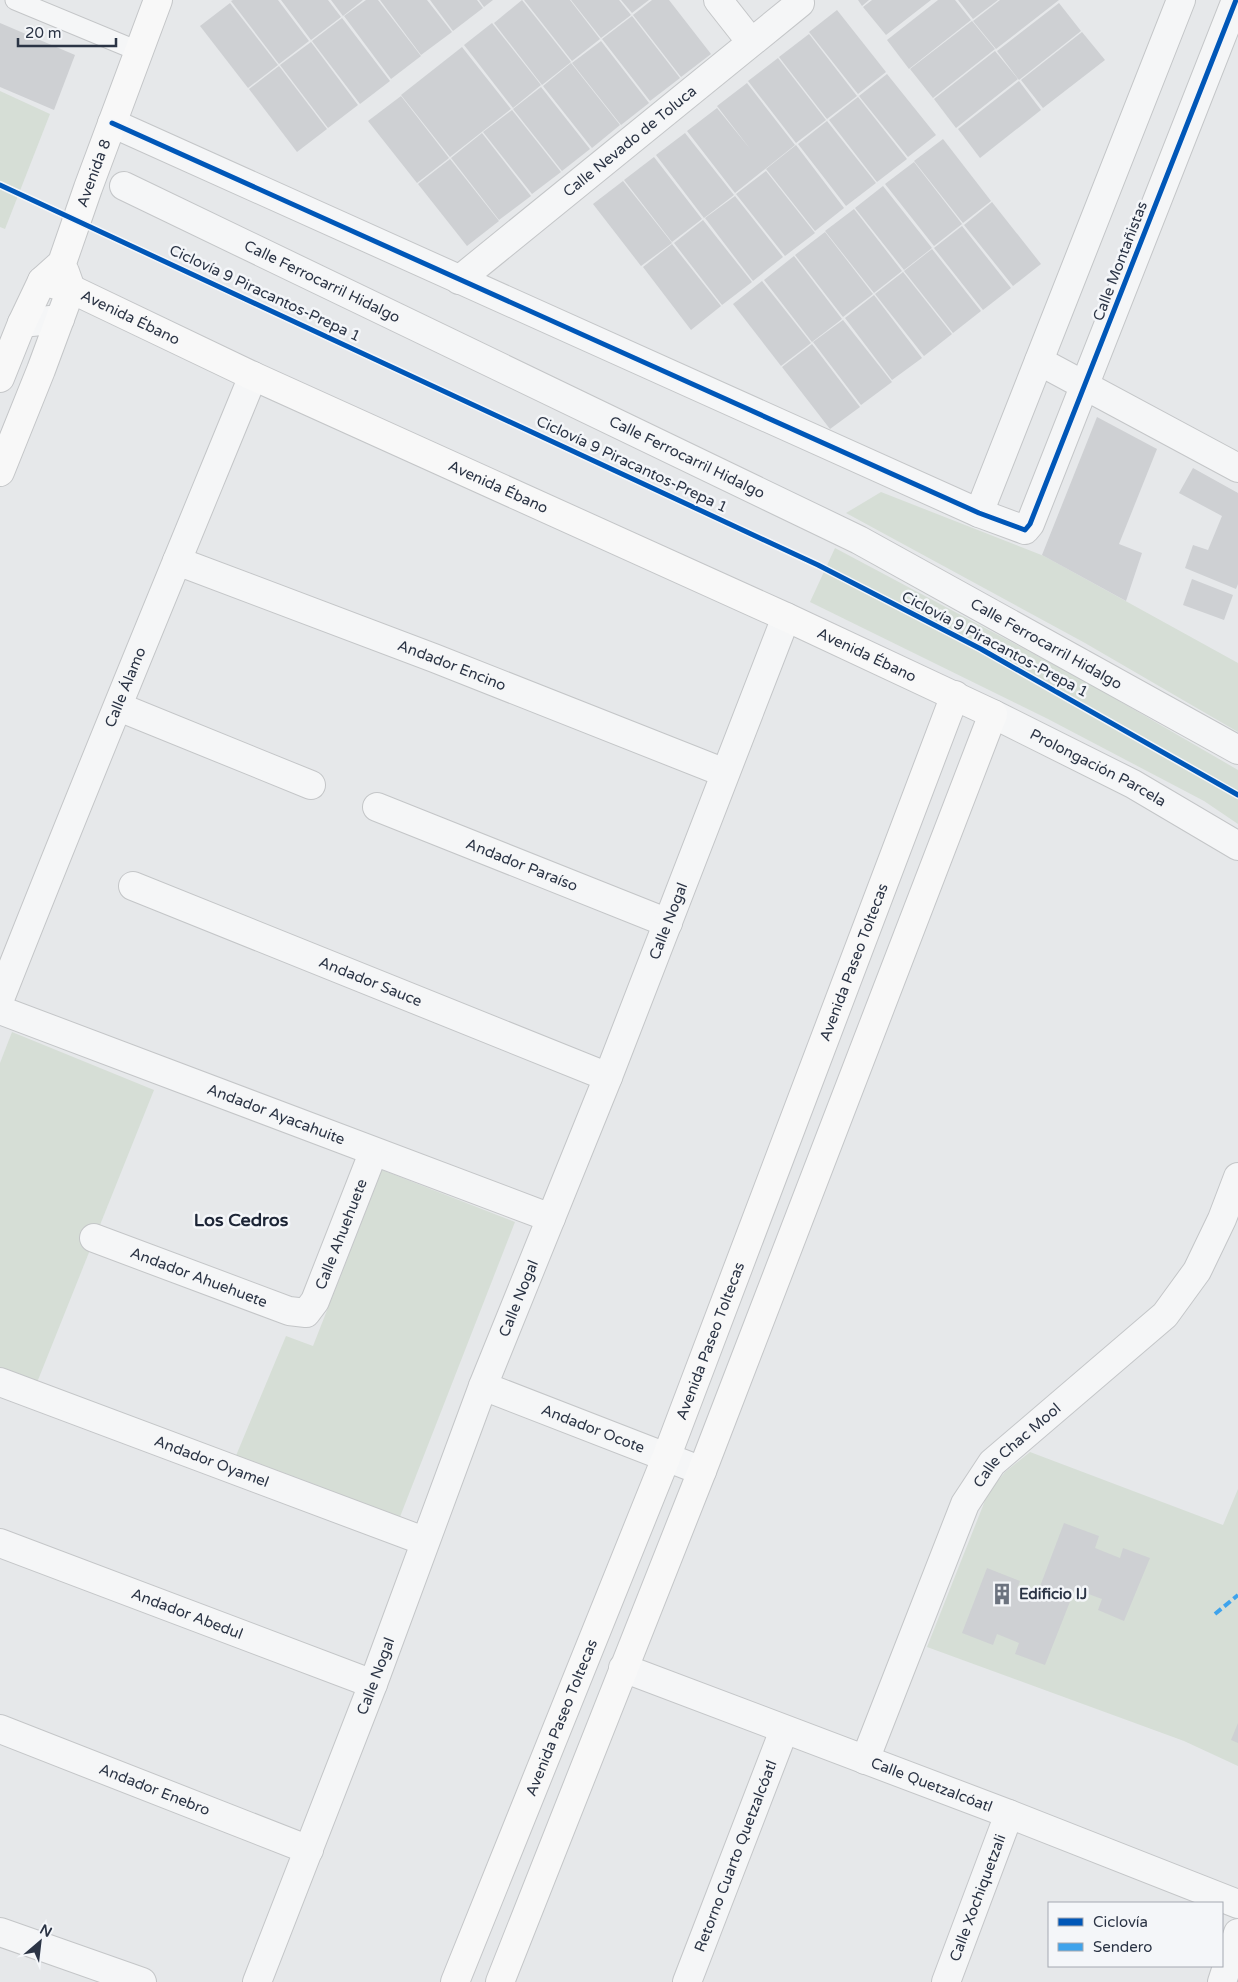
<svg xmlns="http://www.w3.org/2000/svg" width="1238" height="1982" viewBox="0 0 1238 1982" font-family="'Varela Round',sans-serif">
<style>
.green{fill:#d6ded6}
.building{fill:#ced0d3}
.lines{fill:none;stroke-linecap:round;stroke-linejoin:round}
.lane-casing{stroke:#c4c6c8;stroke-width:21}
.street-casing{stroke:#c4c6c8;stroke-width:30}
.secondary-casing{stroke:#c4c6c8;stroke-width:30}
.lane{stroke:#f5f6f7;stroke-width:19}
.street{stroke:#f5f6f7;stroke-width:28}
.secondary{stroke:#f8f8f8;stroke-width:28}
.quiet{stroke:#3ea3ec;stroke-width:4;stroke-dasharray:8 4;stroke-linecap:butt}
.cycleway-casing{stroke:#f4f6f9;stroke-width:8}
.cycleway{stroke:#0057b8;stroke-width:5}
.labels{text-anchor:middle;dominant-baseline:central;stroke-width:5;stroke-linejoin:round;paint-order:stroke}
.street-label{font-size:15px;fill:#2b3445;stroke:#f4f6f9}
.poi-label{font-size:15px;font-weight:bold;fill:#2b3445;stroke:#f4f6f9;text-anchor:start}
.quarter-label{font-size:18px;font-weight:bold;fill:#1d2536;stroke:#f4f6f9}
</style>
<rect width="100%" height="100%" fill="#e6e8ea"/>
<g class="green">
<polygon points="0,91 50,114 5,229 0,227"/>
<polygon points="881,492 1044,556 1238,663 1238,732 1085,643 846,513"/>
<polygon points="835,548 1090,684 1238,770 1238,824 1204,801 1048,719 810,602"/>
<polygon points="12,1032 154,1090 36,1385 0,1371 0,1063"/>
<polygon points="382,1170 515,1222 398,1522 235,1458 286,1336 313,1346"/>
<polygon points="1030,1452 1223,1525 1238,1489 1238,1766 1184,1741 927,1647 988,1493 1005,1472"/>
</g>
<g class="building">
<polygon points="233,0 278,0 309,41 279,64 231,1"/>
<polygon points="281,0 328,0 341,17 311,40"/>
<polygon points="331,0 363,0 343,16"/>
<polygon points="366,0 378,0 421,56 391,79 344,16"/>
<polygon points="380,0 427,0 452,32 421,55"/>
<polygon points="430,0 477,0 483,8 453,31"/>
<polygon points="479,0 493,0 484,7"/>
<polygon points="522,0 571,62 542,85 494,23"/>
<polygon points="524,0 570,0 600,39 572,61"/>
<polygon points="571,0 619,0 631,15 601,38"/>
<polygon points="621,0 649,0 632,13"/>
<polygon points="652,0 669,0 711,54 681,77 633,15"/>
<polygon points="858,0 869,0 862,6"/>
<polygon points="872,0 931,0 886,35 863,7"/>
<polygon points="938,0 955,0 971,20 909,69 887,40"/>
<polygon points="958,0 998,0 973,19"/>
<polygon points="1000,0 1059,0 996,49 973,21"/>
<polygon points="230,3 278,65 248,88 200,26"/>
<polygon points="1059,3 1081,31 1019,80 997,51"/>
<polygon points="837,10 886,72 858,94 809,32"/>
<polygon points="632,16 680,78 650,101 602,39"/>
<polygon points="342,18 390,81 360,104 312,41"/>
<polygon points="972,21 995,49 933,98 910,69"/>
<polygon points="0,23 75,55 54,110 0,87"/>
<polygon points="492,23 541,85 513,108 464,45"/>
<polygon points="1082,32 1105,60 1043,108 1021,80"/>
<polygon points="809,34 857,96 827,119 779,57"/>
<polygon points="601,41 649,103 621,125 572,63"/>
<polygon points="311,42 358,105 328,128 280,65"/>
<polygon points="462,47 511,109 450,157 401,95"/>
<polygon points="995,51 1018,79 956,128 934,99"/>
<polygon points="778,58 826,120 796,143 748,81"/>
<polygon points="571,63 620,125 592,148 543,86"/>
<polygon points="279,66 327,129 297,152 249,89"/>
<polygon points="887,74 936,135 908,157 859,96"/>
<polygon points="1019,81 1041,110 980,158 958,129"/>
<polygon points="747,83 795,145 735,193 687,131 717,108 751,150 717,106"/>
<polygon points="541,87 590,149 562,171 513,109"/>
<polygon points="401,96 449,158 417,183 368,121"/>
<polygon points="858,97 907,159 877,182 829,120"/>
<polygon points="512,110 561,172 532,194 483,132"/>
<polygon points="827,121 876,183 846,206 798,144"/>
<polygon points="482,133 531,196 499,220 451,158"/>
<polygon points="685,133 734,195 704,218 656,155"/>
<polygon points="943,139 991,201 963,223 914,161"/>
<polygon points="796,145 844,208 815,231 766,169"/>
<polygon points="654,157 702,219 672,242 624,180"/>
<polygon points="450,159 499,221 467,246 418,184"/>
<polygon points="914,162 962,224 934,246 885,184"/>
<polygon points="766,171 815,233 785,256 736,194"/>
<polygon points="623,181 672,243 641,266 593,204"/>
<polygon points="883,186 932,248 904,270 855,208"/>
<polygon points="735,196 783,257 753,281 705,218"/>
<polygon points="992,202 1041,264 1013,286 964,225"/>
<polygon points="854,209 902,271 874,293 825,231"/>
<polygon points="703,220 752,282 722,305 674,243"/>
<polygon points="962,226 1011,288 983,310 934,248"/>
<polygon points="825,232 873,294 843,317 795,255"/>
<polygon points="672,244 721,306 691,330 643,267"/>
<polygon points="932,249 981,311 953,333 904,271"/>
<polygon points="794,256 842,319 812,342 764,280"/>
<polygon points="903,272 952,334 924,356 875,294"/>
<polygon points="762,281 811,343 781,366 733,304"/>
<polygon points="874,295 922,358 892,380 845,318"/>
<polygon points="843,320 892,382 861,405 813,342"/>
<polygon points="812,344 860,407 830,429 782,367"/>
<polygon points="1097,417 1157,449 1119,544 1142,553 1126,601 1042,555"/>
<polygon points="1193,468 1238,493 1238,584 1236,589 1185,568 1193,545 1208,550 1222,516 1179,493"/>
<polygon points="1192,579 1233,595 1224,620 1183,605"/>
<polygon points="1064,1523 1099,1536 1095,1548 1120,1558 1123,1548 1150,1558 1124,1621 1098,1610 1102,1599 1075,1589 1045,1665 1015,1654 1019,1643 997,1634 993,1645 962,1633 987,1568 1020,1581 1017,1589 1036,1597"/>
<polygon points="1238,1723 1238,1743 1231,1740"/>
</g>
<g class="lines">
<g class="lane-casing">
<polyline id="lane" points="15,0 138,51"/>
</g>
<g class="street-casing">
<g id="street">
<polyline points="718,0 751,42"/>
<polyline points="112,123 979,513 1025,530 1030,524 1236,0"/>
<path id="s1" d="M124,186L859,540L1238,750"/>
<path id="s2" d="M459,280L800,3L798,0"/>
<polyline points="22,323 60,319"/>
<polyline points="1039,361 1238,468"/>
<polyline points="979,513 1181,0"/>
<path id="s3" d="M177,561L434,658L725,773"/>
<polyline points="119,707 311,785"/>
<path id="s4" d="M993,714L1133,784L1238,846"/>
<path id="s5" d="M377,807L668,923"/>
<path id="s6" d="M133,886L608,1077"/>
<path id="s7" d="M0,999C82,790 168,583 253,376"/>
<path id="s8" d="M0,1010L551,1218"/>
<path id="s9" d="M94,1238L289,1311L306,1313L315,1301L373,1153"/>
<path id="s10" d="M0,1382L424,1541"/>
<path id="s11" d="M483,1386L702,1471"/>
<path id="s12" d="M0,1543L373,1684"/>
<path id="s13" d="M623,1668L1009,1814L1238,1904"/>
<path id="s14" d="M0,1729L309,1850"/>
<path id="s15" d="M865,1760L965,1504L992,1463L1165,1315L1197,1271L1222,1219L1238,1177"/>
<polyline points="0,1932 142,1982"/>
<path id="s16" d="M257,1982L373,1684L483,1386L608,1077L786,617"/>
<path id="s17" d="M687,1982L784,1730"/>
<path id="s18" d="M946,1982L1009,1814"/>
<polyline points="1222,1982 1238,1933"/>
</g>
</g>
<g class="secondary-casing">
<g id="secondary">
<path id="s19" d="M42,281L71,289L253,376L786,617L993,714L702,1471L500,1982"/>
<path id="s20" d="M0,378L22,323L42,281L62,263L88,188L158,0"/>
<polyline points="0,472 41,370 71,289 65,272"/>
<path id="s21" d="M455,1982L666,1458L955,695"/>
</g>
</g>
<use href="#lane" class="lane"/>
<use href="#street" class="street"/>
<use href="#secondary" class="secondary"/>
<polyline class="quiet" points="1215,1614 1238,1595"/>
<g class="cycleway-casing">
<g id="cycleway">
<polyline points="112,123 979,513 1025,530 1030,524 1236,0"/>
<polyline points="0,185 818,565 981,649 1238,795"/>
</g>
</g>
<use href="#cycleway" class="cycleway"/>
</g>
<defs>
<g id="building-bare" transform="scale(1.725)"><path d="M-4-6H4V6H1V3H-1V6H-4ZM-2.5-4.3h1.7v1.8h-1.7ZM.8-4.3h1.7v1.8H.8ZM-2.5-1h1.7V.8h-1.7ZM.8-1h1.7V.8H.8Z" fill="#6c737f" stroke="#f4f6f9" stroke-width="2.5" paint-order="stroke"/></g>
</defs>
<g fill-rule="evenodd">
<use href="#building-bare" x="1002" y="1594"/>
</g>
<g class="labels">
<g class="street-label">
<text stroke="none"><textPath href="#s2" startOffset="220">Calle Nevado de Toluca</textPath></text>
<text stroke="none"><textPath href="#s20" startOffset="228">Avenida 8</textPath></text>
<text transform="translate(1120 261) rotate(-69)">Calle Montañistas</text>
<text stroke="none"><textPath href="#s1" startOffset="220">Calle Ferrocarril Hidalgo</textPath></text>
<text transform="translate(265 293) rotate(25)">Ciclovía 9 Piracantos-Prepa 1</text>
<text stroke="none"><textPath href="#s19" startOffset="96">Avenida Ébano</textPath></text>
<text stroke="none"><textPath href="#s1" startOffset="625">Calle Ferrocarril Hidalgo</textPath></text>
<text transform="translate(632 464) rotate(25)">Ciclovía 9 Piracantos-Prepa 1</text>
<text stroke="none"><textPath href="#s19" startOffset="501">Avenida Ébano</textPath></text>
<text stroke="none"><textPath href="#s1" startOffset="1030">Calle Ferrocarril Hidalgo</textPath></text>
<text transform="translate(995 644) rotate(28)">Ciclovía 9 Piracantos-Prepa 1</text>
<text stroke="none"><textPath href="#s19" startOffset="906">Avenida Ébano</textPath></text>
<text stroke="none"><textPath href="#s3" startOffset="294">Andador Encino</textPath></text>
<text stroke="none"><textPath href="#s7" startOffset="336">Calle Álamo</textPath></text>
<text stroke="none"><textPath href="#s4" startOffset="118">Prolongación Parcela</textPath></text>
<text stroke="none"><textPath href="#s5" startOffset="156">Andador Paraíso</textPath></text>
<text stroke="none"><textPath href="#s16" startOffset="1138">Calle Nogal</textPath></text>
<text stroke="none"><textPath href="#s21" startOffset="1095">Avenida Paseo Toltecas</textPath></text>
<text stroke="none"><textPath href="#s6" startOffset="256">Andador Sauce</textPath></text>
<text stroke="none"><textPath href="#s8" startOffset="295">Andador Ayacahuite</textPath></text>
<text stroke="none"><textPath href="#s9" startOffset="312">Calle Ahuehuete</textPath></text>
<text stroke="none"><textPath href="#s9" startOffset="112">Andador Ahuehuete</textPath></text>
<text stroke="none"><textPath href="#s16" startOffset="732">Calle Nogal</textPath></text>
<text stroke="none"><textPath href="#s21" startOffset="690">Avenida Paseo Toltecas</textPath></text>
<text stroke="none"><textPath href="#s11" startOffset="118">Andador Ocote</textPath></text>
<text stroke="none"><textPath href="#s15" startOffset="354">Calle Chac Mool</textPath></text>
<text stroke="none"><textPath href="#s10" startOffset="226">Andador Oyamel</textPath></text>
<text stroke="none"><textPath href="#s12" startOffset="200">Andador Abedul</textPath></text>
<text stroke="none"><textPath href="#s16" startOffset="328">Calle Nogal</textPath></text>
<text stroke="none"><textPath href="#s21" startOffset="285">Avenida Paseo Toltecas</textPath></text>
<text stroke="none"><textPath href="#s13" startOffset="330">Calle Quetzalcóatl</textPath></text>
<text stroke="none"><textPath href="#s14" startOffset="166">Andador Enebro</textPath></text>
<text stroke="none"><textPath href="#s17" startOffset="135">Retorno Cuarto Quetzalcóatl</textPath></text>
<text stroke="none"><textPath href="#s18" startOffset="90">Calle Xochiquetzali</textPath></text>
</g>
<g class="poi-label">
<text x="1019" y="1594">Edificio IJ</text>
</g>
<g class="quarter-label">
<text x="241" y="1220">Los Cedros</text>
</g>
</g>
<rect x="1048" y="1902" width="175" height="65" fill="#f4f6f9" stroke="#a4a8b1"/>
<rect x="1058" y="1918" width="25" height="8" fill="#0057b8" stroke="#a4a8b1"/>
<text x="1093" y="1927" font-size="15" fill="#2b3445">Ciclovía</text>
<rect x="1058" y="1943" width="25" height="8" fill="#3ea3ec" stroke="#a4a8b1"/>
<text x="1093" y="1952" font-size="15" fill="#2b3445">Sendero</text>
<g transform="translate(40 1942) rotate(28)" stroke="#f4f6f9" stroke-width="4" paint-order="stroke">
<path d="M0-4L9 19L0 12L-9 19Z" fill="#2b3445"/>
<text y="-8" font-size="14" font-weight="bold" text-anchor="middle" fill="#2b3445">N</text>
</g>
<path d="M18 38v8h98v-8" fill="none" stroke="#2b3445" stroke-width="2.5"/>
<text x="25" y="38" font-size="15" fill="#2b3445" stroke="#f4f6f9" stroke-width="4" paint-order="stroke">20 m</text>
</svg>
